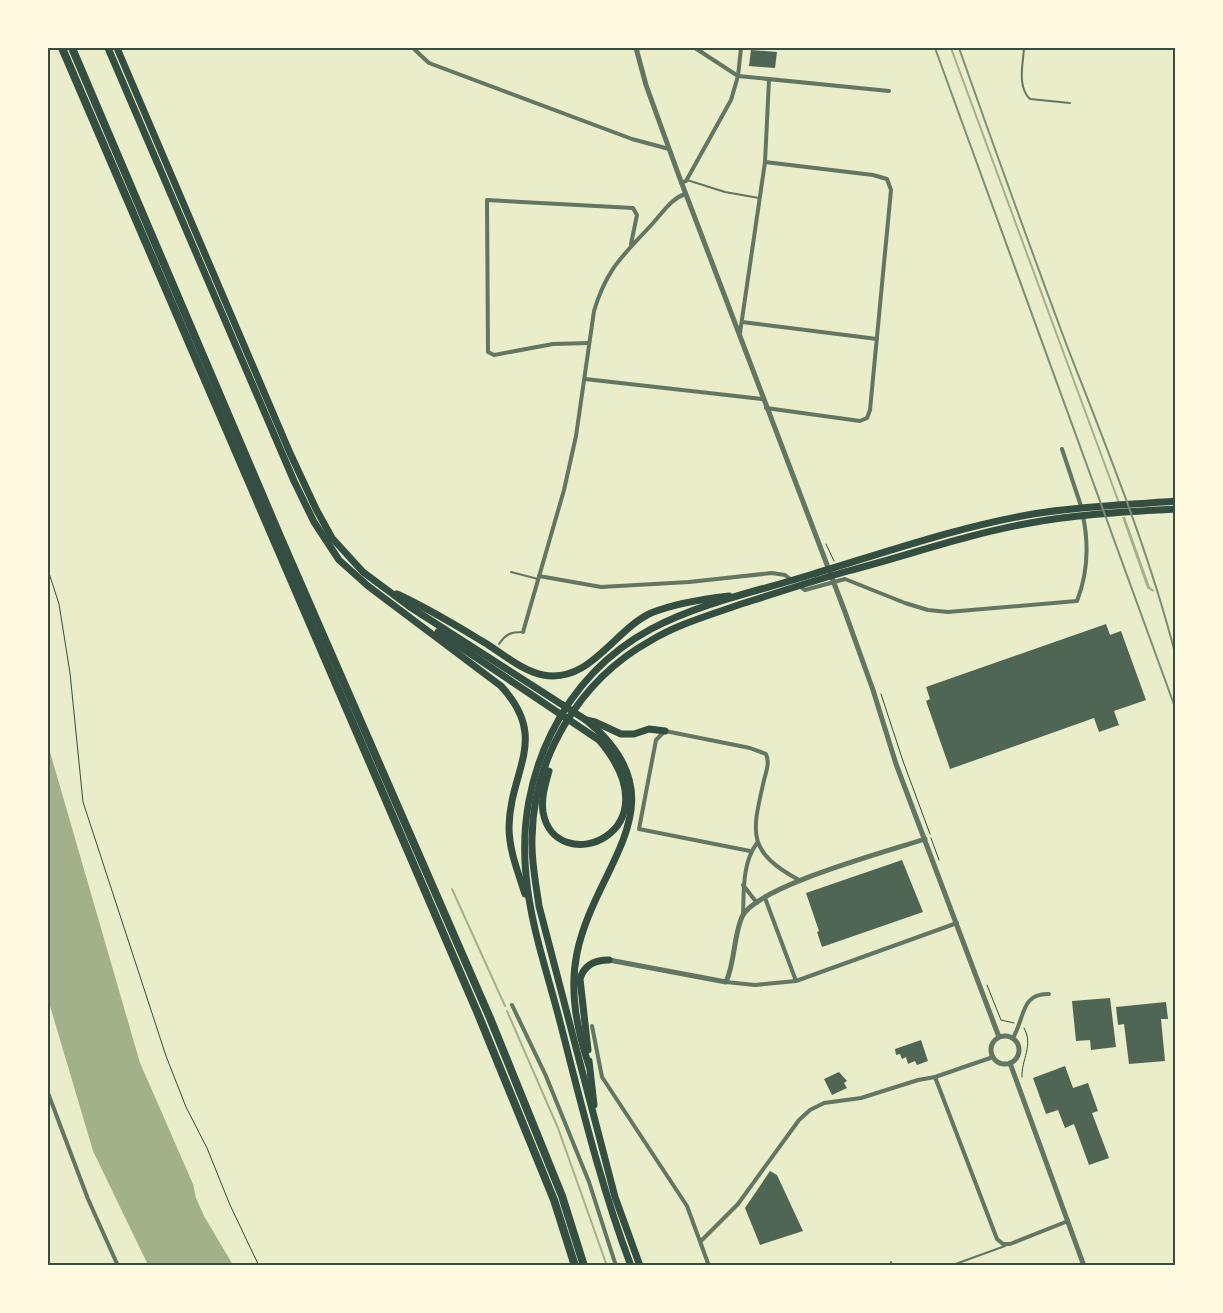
<svg xmlns="http://www.w3.org/2000/svg" width="1223" height="1313" viewBox="0 0 1223 1313" font-family="'Exo 2',sans-serif">
<style>
.water{fill:#a3b18a}
.lines{fill:none;stroke-linecap:round;stroke-linejoin:round}
.stream{stroke:#a3b18a;stroke-width:2}
.building{fill:#4f6655}
.path{stroke:#344e41;stroke-width:1}
.service{stroke:#617663;stroke-width:2}
.minor{stroke:#617663;stroke-width:4}
.tertiary{stroke:#617663;stroke-width:5}
.trunk{stroke:#344e41;stroke-width:7}
.motorway{stroke:#344e41;stroke-width:8}
.rail{stroke:#7c8e77;stroke-width:2}
.neatline{fill:none;stroke:#344e41;stroke-width:2}
</style>
<rect width="100%" height="100%" fill="#e9edc9"/>
<g class="water">
<polygon points="1122,517 1125,517 1150,587 1154,590 1153,592 1147,588"/>
<polygon points="48,745 140,1063 193,1184 196,1198 204,1216 233,1265 148,1265 93,1151 48,999"/>
</g>
<g class="lines">
<g class="stream">
<polyline points="951,48 1119,503"/>
<polyline points="452,889 505,1006"/>
<polyline points="507,1011 558,1128 607,1266"/>
</g>
</g>
<g class="building">
<polygon points="751,50 777,52 775,68 749,66"/>
<polygon points="1106,624 1110,635 1121,631 1146,700 1114,711 1119,725 1099,732 1094,718 950,769 926,701 930,699 926,687"/>
<polygon points="902,860 923,912 822,947 817,932 819,931 806,893"/>
<polygon points="1110,998 1116,1047 1091,1050 1090,1040 1076,1041 1072,1001"/>
<polygon points="1166,1002 1168,1019 1161,1019 1165,1061 1129,1064 1124,1024 1118,1025 1116,1007"/>
<polygon points="921,1040 928,1061 917,1065 915,1061 908,1064 906,1057 902,1059 900,1054 896,1055 895,1049"/>
<polygon points="1065,1066 1073,1088 1088,1083 1098,1111 1092,1113 1109,1158 1089,1165 1074,1124 1065,1128 1058,1110 1046,1114 1033,1078"/>
<polygon points="839,1072 847,1081 844,1083 847,1088 832,1095 824,1079"/>
<polygon points="770,1171 777,1175 803,1231 760,1245 745,1208"/>
</g>
<g class="lines">
<g class="path">
<polyline points="826,544 834,561"/>
<polyline points="48,570 59,604 70,673 83,802 166,1056 186,1107 207,1148 230,1205 259,1266"/>
<polyline points="881,694 903,761 930,834"/>
<polyline points="931,838 939,860"/>
<polyline points="987,985 1001,1020 1014,1023"/>
<path d="M1022,1077C1021,1060 1034,1045 1024,1028"/>
</g>
<g class="service">
<path d="M1024,48C1023,64 1017,87 1030,99L1070,103"/>
<polyline points="687,180 725,192 759,198"/>
<polyline points="511,572 538,579"/>
<path d="M499,644C506,634 510,632 523,632"/>
<polyline points="891,1262 892,1266"/>
<polyline points="950,1266 1005,1246"/>
</g>
<g class="minor">
<polyline points="415,48 415,50 429,63 632,139 669,149"/>
<polyline points="695,48 738,76 889,91"/>
<polyline points="1174,48 1176,48"/>
<polyline points="765,162 873,175 887,179 891,190 870,410 867,418 860,421 766,408"/>
<polyline points="681,183 686,181 731,100 738,76 741,48"/>
<polyline points="742,322 877,339"/>
<polyline points="740,333 765,162 769,80"/>
<polyline points="589,343 553,344 494,355 488,352 487,200 633,208 637,215 631,244"/>
<polyline points="585,379 762,399"/>
<polyline points="1062,449 1082,509"/>
<polyline points="539,576 601,587 689,582 772,573 785,575 793,581"/>
<path d="M798,585L805,590L845,579L905,603L928,610L948,612L1077,601C1088,573 1089,545 1083,516"/>
<path d="M523,632L564,490L576,436L594,311C607,267 624,255 654,222C664,211 671,199 685,194"/>
<path d="M750,851L639,829L656,740L665,731L750,748L766,754C770,763 766,772 764,780C752,833 746,851 799,880"/>
<polyline points="743,885 757,903"/>
<polyline points="765,898 796,981"/>
<path d="M743,915C744,891 742,863 757,843"/>
<polyline points="726,982 755,985 796,981 957,923"/>
<polyline points="512,1005 546,1076 589,1182 616,1266"/>
<polyline points="592,1026 602,1077 687,1206 709,1266"/>
<path d="M1013,1038C1025,1017 1021,993 1049,994"/>
<polyline points="935,1077 997,1239 1003,1244 1010,1244 1068,1221"/>
<polyline points="48,1093 88,1199 118,1266"/>
<polyline points="701,1241 738,1204 799,1120 810,1110 824,1103 861,1098 918,1080 935,1077 993,1057"/>
</g>
<g class="tertiary">
<polyline points="636,48 646,85 679,176 845,612 873,690 896,764 999,1037"/>
<path d="M609,960L726,982C735,963 734,931 743,915C761,885 889,851 925,839"/>
<circle cx="1005" cy="1050" r="14"/>
<polyline points="1010,1063 1084,1266"/>
</g>
<g class="trunk">
<path d="M108,48L294,481L314,522L339,560L368,586L501,686C550,739 510,769 509,827C509,850 518,872 525,894"/>
<path d="M117,48L290,453L316,509L332,538L363,572L410,607L586,720C685,801 595,864 577,953C569,992 577,1029 589,1066"/>
<path d="M397,594C428,608 457,626 487,644C504,655 523,671 543,675C590,684 614,630 651,613C676,603 703,599 729,596"/>
<path d="M438,632L599,740C679,834 555,880 543,812C541,798 545,785 549,771"/>
<polyline points="586,720 595,722 621,734 634,734 649,729 665,731"/>
<path d="M588,1050L580,979C584,965 595,960 609,960"/>
<polyline points="589,1061 594,1105"/>
<path d="M631,1266C600,1184 580,1099 558,1014C546,969 530,922 526,875C516,777 562,677 651,629C700,603 758,591 810,575C884,553 957,527 1033,514C1080,506 1128,505 1176,501"/>
<path d="M640,1266L615,1197L539,906C536,884 531,861 532,838C533,757 580,680 650,641C678,624 710,615 741,604C777,593 812,581 848,571C909,555 968,534 1030,523C1078,514 1127,512 1176,509"/>
</g>
<g class="motorway">
<polyline points="62,48 478,1014 554,1200 575,1266"/>
<polyline points="72,48 279,534 490,1018 562,1196 584,1266"/>
</g>
<g class="rail">
<polyline points="935,48 1176,710"/>
<path d="M959,48C994,147 1030,247 1067,346C1107,449 1149,551 1176,657"/>
</g>
</g>
<rect width="1223" height="1313" fill="none" stroke="#fefae0" stroke-width="98"/>
<rect x="49" y="49" width="1125" height="1215" class="neatline"/>
</svg>
